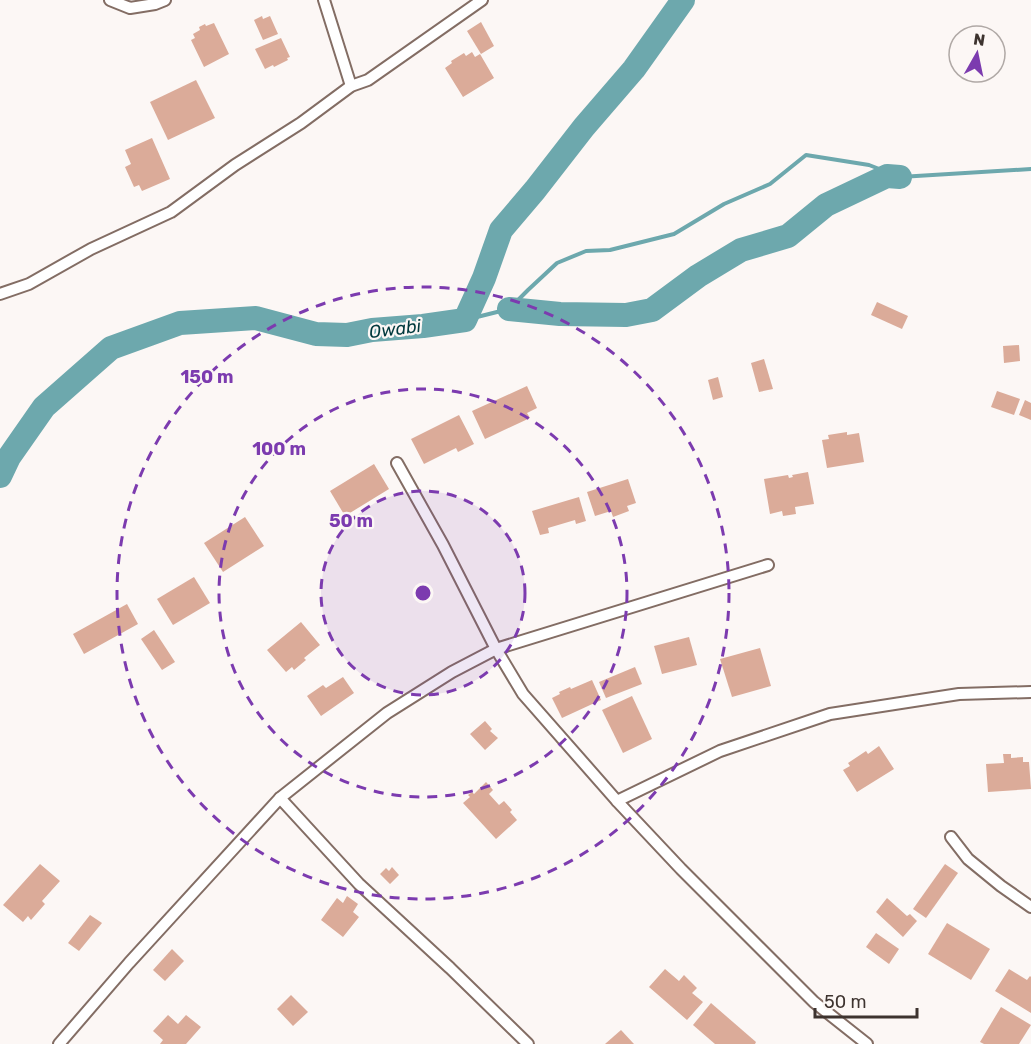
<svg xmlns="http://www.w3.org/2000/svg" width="1031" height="1044" viewBox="0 0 1031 1044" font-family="Rubik,sans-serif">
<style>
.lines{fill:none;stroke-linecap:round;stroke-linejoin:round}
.stream{stroke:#6da8ad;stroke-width:4}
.river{stroke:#6da8ad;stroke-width:24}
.building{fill:#dbab99}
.street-casing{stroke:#836d64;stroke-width:14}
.street{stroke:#fff;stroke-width:10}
.ring{fill:none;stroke:#7c3baf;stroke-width:3;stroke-dasharray:10 8}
.labels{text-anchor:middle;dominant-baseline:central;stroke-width:4.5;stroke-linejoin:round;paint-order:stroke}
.water-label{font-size:18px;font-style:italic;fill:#00393d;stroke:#fcf7f5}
.centre{fill:#7c3baf;stroke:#fcf7f5;stroke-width:3}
.ring-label{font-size:18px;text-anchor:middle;font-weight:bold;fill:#7c3baf;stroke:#fcf7f5;stroke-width:4.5;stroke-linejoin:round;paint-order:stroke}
</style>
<rect width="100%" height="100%" fill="#fcf7f5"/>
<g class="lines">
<polyline class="stream" points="465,320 509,309 528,290 557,263 586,251 610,250 674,234 724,204 770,184 806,155 869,165 900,177 1031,169"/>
<g class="river">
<polyline points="509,309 560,314 626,315 652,310 698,276 741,250 788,236 826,205 887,176 900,177"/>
<polyline points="0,476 9,457 44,407 111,348 180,323 256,318 316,334 347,335 372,330 423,326 465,320 484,278 501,230 535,190 584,127 634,69 683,0"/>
</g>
</g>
<g class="building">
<polygon points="262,16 263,19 270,16 278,34 263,40 254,20"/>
<polygon points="481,22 494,46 481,54 467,31"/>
<polygon points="214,23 229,54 204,67 191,40 195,38 193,34 200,30 199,27 205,24 206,26"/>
<polygon points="281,38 290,57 287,58 288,60 274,67 273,65 265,69 255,49"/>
<polygon points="472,52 475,57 480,54 494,78 463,97 445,68 452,63 451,61 464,53 466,56"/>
<polygon points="196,80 215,118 168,140 150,102"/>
<polygon points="152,138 170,179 142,191 139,185 134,187 125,167 131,164 125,150"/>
<polygon points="877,302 908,316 902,329 871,315"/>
<polygon points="1019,345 1020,361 1004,363 1003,346"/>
<polygon points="764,359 773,389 759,392 751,363"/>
<polygon points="718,377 723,397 713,400 708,380"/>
<polygon points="527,386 537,408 527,413 530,418 485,439 472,411"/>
<polygon points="997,391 1020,399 1014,415 991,407"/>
<polygon points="1025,400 1031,403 1031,420 1019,415"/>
<polygon points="459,415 474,444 458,452 456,448 424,464 411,439"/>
<polygon points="847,432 847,435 859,433 864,462 827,468 822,440 829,439 828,435"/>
<polygon points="374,464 389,489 345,516 330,491"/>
<polygon points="808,472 814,504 795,507 796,514 783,516 782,511 770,514 764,479 788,475 789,478 793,477 792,475"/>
<polygon points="628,479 636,503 627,506 629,511 613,517 611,511 595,516 587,492"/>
<polygon points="579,497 586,521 576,524 575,520 548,528 549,533 540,535 532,511"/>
<polygon points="245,517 264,546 223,572 204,543"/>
<polygon points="194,577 210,603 173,625 157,599"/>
<polygon points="127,604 138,624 84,654 73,634"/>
<polygon points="301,622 320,645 304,658 306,660 294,670 292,667 286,672 267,650"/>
<polygon points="154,630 175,662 162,670 141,639"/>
<polygon points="689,637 697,665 662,674 654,646"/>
<polygon points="760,648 771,686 732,697 720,659"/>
<polygon points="635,667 642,684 606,698 599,682"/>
<polygon points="343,677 354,693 321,716 307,696 323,685 326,688"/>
<polygon points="592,680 601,700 562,718 552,698 560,694 559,692 570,687 571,689"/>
<polygon points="632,696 652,739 623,753 602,710"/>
<polygon points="485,721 492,729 490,731 498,738 485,750 470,734"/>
<polygon points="879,746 894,769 857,792 843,770 850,766 848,763 866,751 868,754"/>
<polygon points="1003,754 1011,754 1011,758 1023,757 1023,762 1029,762 1031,789 988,792 986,764 1004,763"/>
<polygon points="486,782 493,790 489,794 499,805 504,801 512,810 510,812 517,820 496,839 463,803 470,797 468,795 472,792 474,794"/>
<polygon points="40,864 60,881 42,901 45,904 31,920 28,916 23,922 3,905"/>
<polygon points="945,864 958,873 926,918 913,909"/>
<polygon points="392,867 399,875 390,884 380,874 386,868 389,871"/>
<polygon points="347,896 358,904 353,912 359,917 343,937 321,920 337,898 343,903"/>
<polygon points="887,898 907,916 910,914 917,921 903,937 876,912"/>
<polygon points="90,915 102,923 79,951 68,943"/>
<polygon points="947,923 990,949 971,980 928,954"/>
<polygon points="876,933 899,949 889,964 866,947"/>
<polygon points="172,949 184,961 165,981 153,970"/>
<polygon points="665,969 679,981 684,975 697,988 692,993 703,1002 687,1020 649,987"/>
<polygon points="1009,969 1027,980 1030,976 1031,977 1031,1013 995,991"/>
<polygon points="291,995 308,1012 293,1026 277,1009"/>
<polygon points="711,1003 756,1042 755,1044 715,1044 693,1025"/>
<polygon points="1001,1007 1031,1025 1019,1044 984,1044 980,1042"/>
<polygon points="168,1015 178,1024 186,1015 201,1027 186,1044 160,1044 163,1040 153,1031"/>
<polygon points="621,1030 634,1044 605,1044"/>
</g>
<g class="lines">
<g class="street-casing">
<g id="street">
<polyline points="110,0 130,8 155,4 165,0"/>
<polyline points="324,0 351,86"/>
<polyline points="0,294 29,284 91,249 171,212 235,165 301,123 351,86 368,80 482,0"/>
<polyline points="397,463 443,545 496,649 523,694 617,801 681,869 814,1002 867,1044"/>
<polyline points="280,798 359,884 450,968 528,1044"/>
<polyline points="617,801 720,751 830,714 959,694 1031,692"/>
<polyline points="951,837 968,859 1001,886 1031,907"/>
<polyline points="59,1044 129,963 280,798 387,713 452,672 496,649 768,565"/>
</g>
</g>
<use href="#street" class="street"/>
</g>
<circle cx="423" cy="593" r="102" fill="#7c3baf" fill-opacity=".12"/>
<g class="ring">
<circle cx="423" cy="593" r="102"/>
<circle cx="423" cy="593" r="204"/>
<circle cx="423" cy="593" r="306"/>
</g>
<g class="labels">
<g class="water-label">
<text transform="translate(395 329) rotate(-7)">Owabi</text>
</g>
</g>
<circle cx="423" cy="593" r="9" class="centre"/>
<g class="ring-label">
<text x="207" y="383">150 m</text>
<text x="279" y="455">100 m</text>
<text x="351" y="527">50 m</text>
</g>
<g transform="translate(977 54) rotate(9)"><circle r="28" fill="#fcf7f5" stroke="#b0a9a6" stroke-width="1.5"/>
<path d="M0-4.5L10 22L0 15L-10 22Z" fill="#7c3baf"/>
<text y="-9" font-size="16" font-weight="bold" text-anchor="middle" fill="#3d332f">N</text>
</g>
<path d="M815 1008v9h102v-9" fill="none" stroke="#3d332f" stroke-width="3"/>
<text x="824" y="1008" font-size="18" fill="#3d332f" stroke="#fcf7f5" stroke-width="4.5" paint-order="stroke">50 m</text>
</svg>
